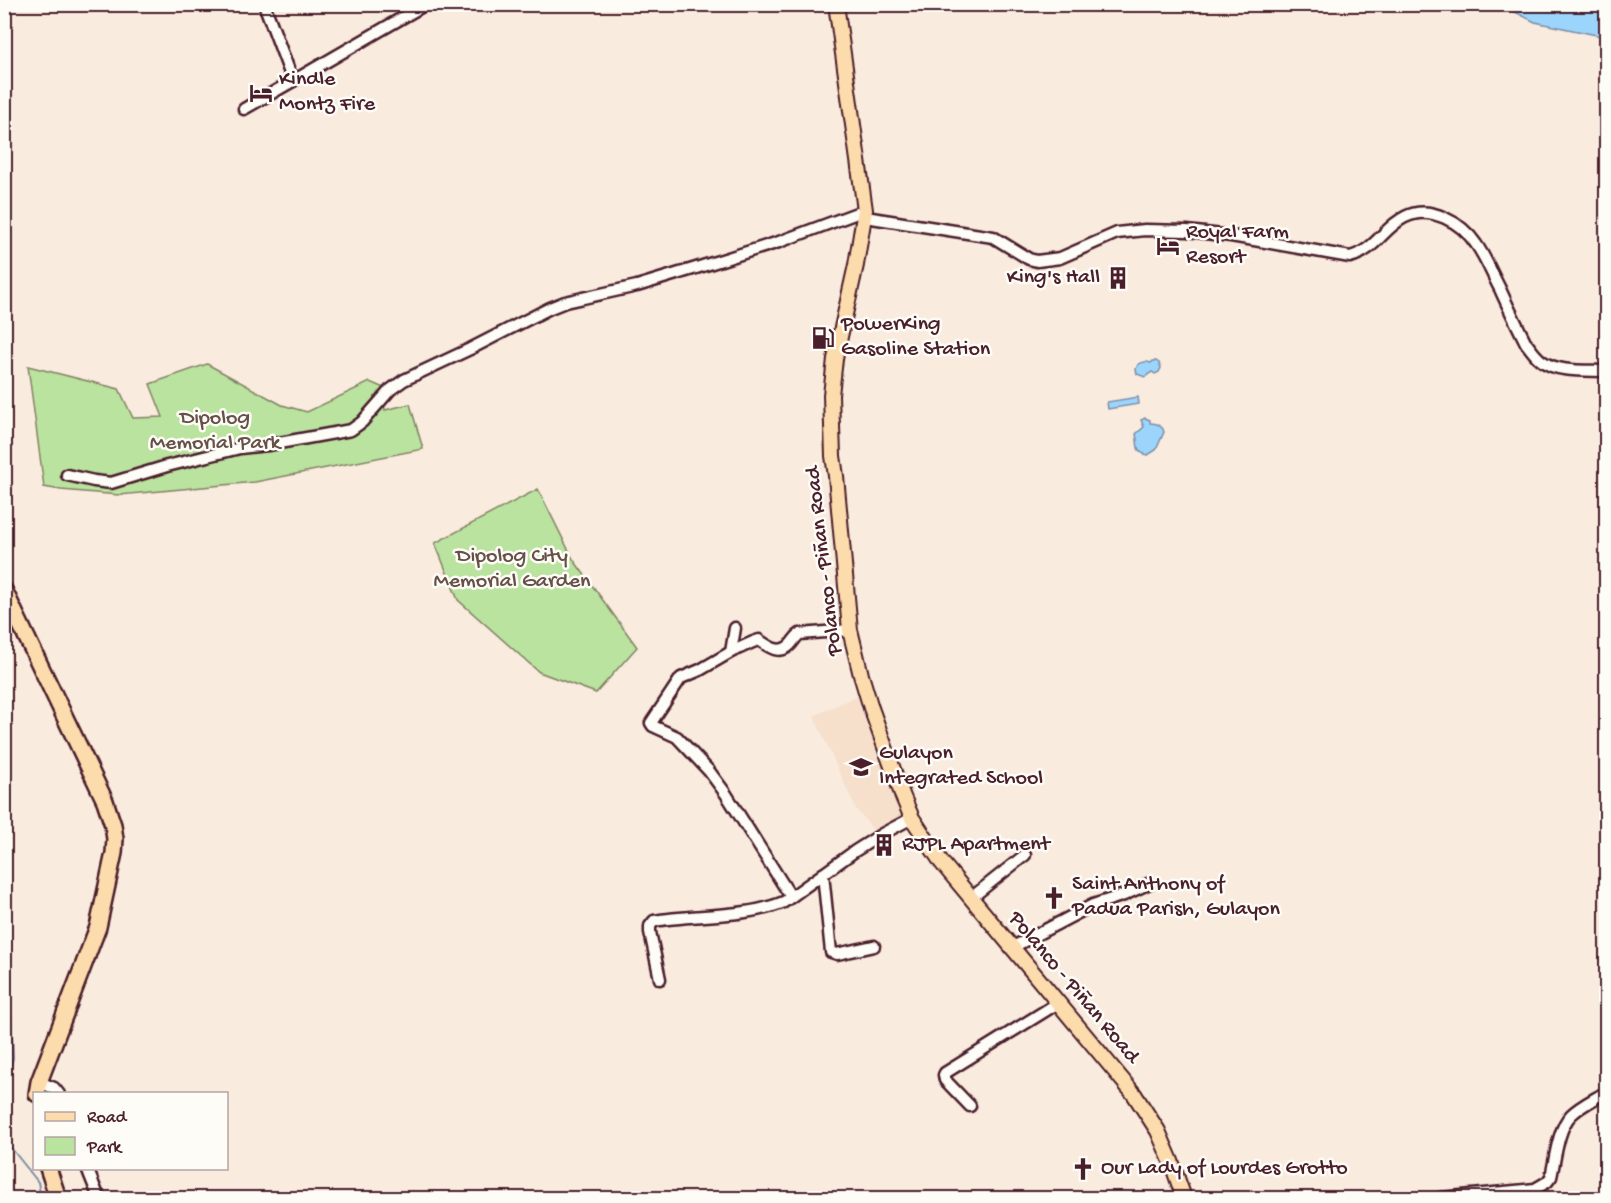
<svg xmlns="http://www.w3.org/2000/svg" width="1611" height="1203" viewBox="0 0 1611 1203" font-family="'Gochi Hand',sans-serif">
<style>
.built{fill:#f6dfcb}
.green{fill:#bae39f;stroke:#828165;stroke-width:1.5}
.water{fill:#9cd5fc;stroke:#7b8ca8;stroke-width:1.5}
.lines{fill:none;stroke-linecap:round;stroke-linejoin:round}
.stream{stroke:#7b8ca8;stroke-width:2}
.minor-casing{stroke:#4a1f2b;stroke-width:15}
.major-casing{stroke:#4a1f2b;stroke-width:18}
.highway-casing{stroke:#4a1f2b;stroke-width:20}
.minor{stroke:#fdfcf7;stroke-width:10}
.major{stroke:#fcdcac;stroke-width:14}
.highway{stroke:#fcdcac;stroke-width:15}
.labels{text-anchor:middle;dominant-baseline:central;stroke-width:5;stroke-linejoin:round;paint-order:stroke}
.poi-label{font-size:22px;fill:#4a1f2b;stroke:#fdfcf7;text-anchor:start}
.park-label{font-size:22px;fill:#665048;stroke:#fdfcf7}
.street-label{font-size:22px;fill:#4a1f2b;stroke:#fdfcf7}
</style>
<rect width="100%" height="100%" fill="#f9ebdd"/>
<filter id="ink" filterUnits="userSpaceOnUse"><feTurbulence type="fractalNoise" baseFrequency=".0167" numOctaves="2"/><feDisplacementMap in="SourceGraphic" scale="12" xChannelSelector="R" yChannelSelector="G"/><feConvolveMatrix kernelMatrix="1 2 1 2 8 2 1 2 1" color-interpolation-filters="sRGB"/></filter>
<g filter="url(#ink)">
<polygon class="built" points="857,696 867,725 906,820 877,834 856,809 814,716"/>
<g class="green">
<polygon points="207,364 282,405 307,412 370,382 386,389 383,399 385,410 410,404 423,449 255,482 119,495 61,490 44,487 28,366 119,389 133,418 163,417 150,384"/>
<polygon points="538,489 573,559 637,647 596,693 539,672 458,600 435,543"/>
</g>
<g class="water">
<polygon points="1501,5 1606,5 1606,37 1535,22"/>
<path d="M1153,361H1156L1159,363L1161,368L1159,372L1155,374L1152,372L1145,377L1137,374L1136,369C1138,362 1145,361 1151,363Z"/>
<polygon points="1138,397 1139,404 1108,409 1107,402"/>
<path d="M1145,418L1150,420V423C1157,423 1162,425 1164,432L1156,450L1148,455C1134,452 1139,444 1136,434L1144,427L1141,420Z"/>
</g>
<g class="lines">
<g class="stream">
<polyline points="4,990 11,1013 13,1058 4,1090"/>
<polyline points="4,1139 38,1182 41,1198"/>
</g>
<g class="minor-casing">
<g id="minor">
<polyline points="264,4 293,81 426,4"/>
<polyline points="244,109 293,81"/>
<path d="M865,217L993,237L1029,259L1037,261L1060,258L1117,233L1145,230L1187,231L1231,236L1350,257C1375,251 1384,227 1405,217C1430,204 1462,223 1476,244C1486,258 1492,274 1500,289C1508,307 1517,325 1526,343C1531,349 1535,356 1542,361C1558,373 1587,370 1606,371"/>
<polyline points="67,475 94,481 111,483 167,466 240,448 268,445 351,430 362,422 390,390 404,380 470,349 550,308 565,302 637,286 693,269 779,242 865,210"/>
<polyline points="731,652 735,628"/>
<polyline points="823,874 831,952 837,954 874,946"/>
<path d="M791,897L726,794L709,771L677,737L653,726L651,723L681,678L700,670L731,652L753,642L759,640C769,647 780,655 790,645C794,641 795,637 800,634L850,630"/>
<polyline points="971,898 1025,855"/>
<polyline points="1011,948 1093,905 1124,895 1150,883"/>
<path d="M660,979L650,932V926L654,921C695,914 745,918 784,902L855,851L882,834L912,818"/>
<polyline points="39,1082 54,1088 59,1094"/>
<polyline points="970,1106 945,1080 944,1075 945,1073 1058,1003"/>
<polyline points="87,1168 99,1198"/>
<path d="M1440,1198L1535,1189L1547,1182L1551,1177C1555,1160 1558,1128 1571,1115C1580,1106 1595,1099 1606,1092"/>
</g>
</g>
<g class="major-casing">
<polyline id="major" points="836,4 865,210 856,265 835,359 831,395 833,456 836,476 850,630 861,675 871,708 903,797 912,818 942,863 1134,1094 1158,1131 1171,1161 1184,1198"/>
</g>
<g class="highway-casing">
<g id="highway">
<polyline points="4,590 105,801 113,825 115,839 114,853 98,927 39,1082 37,1094"/>
<polyline points="48,1168 58,1198"/>
</g>
</g>
<use href="#minor" class="minor"/>
<use href="#major" class="major"/>
<use href="#highway" class="highway"/>
</g>
</g>
<defs>
<g id="hotel-bare" transform="scale(1.8)"><path d="M-6-4.5h1.5V1H6V5H4.5V3h-9V5H-6ZM-4 0a1.8 1.8 0 1 1 3.6 0ZM.5 0V-2.5h3Q6-2.5 6 0Z" fill="#4a1f2b" stroke="#fdfcf7" stroke-width="2.5" paint-order="stroke"/></g>
<g id="building-bare" transform="scale(1.8)"><path d="M-4-6H4V6H1V3H-1V6H-4ZM-2.5-4.3h1.7v1.8h-1.7ZM.8-4.3h1.7v1.8H.8ZM-2.5-1h1.7V.8h-1.7ZM.8-1h1.7V.8H.8Z" fill="#4a1f2b" stroke="#fdfcf7" stroke-width="2.5" paint-order="stroke"/></g>
<g id="fuel-bare" transform="scale(1.8)"><path d="M-5.5-6h7V0h2V4h1.3V-2.5L3-4.5l.8-.8L6-3V5H2.5V1h-1V6h-7ZM-4.2-4.7v3.2H.2V-4.7Z" fill="#4a1f2b" stroke="#fdfcf7" stroke-width="2.5" paint-order="stroke"/></g>
<g id="school-bare" transform="scale(1.8)"><path d="M0-5L7-2L0 1L-7-2ZM-4 1L0 2.5L4 1V4Q0 6-4 4Z" fill="#4a1f2b" stroke="#fdfcf7" stroke-width="2.5" paint-order="stroke"/></g>
<g id="church-bare" transform="scale(1.8)"><path d="M-1.2-6h2.4v3.5h3.3v2.4h-3.3V6h-2.4V-.1h-3.3v-2.4h3.3Z" fill="#4a1f2b" stroke="#fdfcf7" stroke-width="2.5" paint-order="stroke"/></g>
</defs>
<g fill-rule="evenodd">
<use href="#hotel-bare" x="261" y="93"/>
<use href="#hotel-bare" x="1168" y="246"/>
<use href="#building-bare" x="1118" y="278"/>
<use href="#fuel-bare" x="823" y="338"/>
<use href="#school-bare" x="861" y="767"/>
<use href="#building-bare" x="884" y="845"/>
<use href="#church-bare" x="1054" y="898"/>
<use href="#church-bare" x="1083" y="1169"/>
</g>
<g class="labels">
<g class="poi-label">
<text x="279" y="80">Kindle<tspan x="279" dy="25">Montz Fire</tspan></text>
<text x="1186" y="233">Royal Farm<tspan x="1186" dy="25">Resort</tspan></text>
<text x="1100" y="278" text-anchor="end">King's Hall</text>
<text x="841" y="325">PowerKing<tspan x="841" dy="25">Gasoline Station</tspan></text>
<text x="879" y="754">Gulayon<tspan x="879" dy="25">Integrated School</tspan></text>
<text x="902" y="845">RJPL Apartment</text>
<text x="1072" y="885">Saint Anthony of<tspan x="1072" dy="25">Padua Parish, Gulayon</tspan></text>
<text x="1101" y="1169">Our Lady of Lourdes Grotto</text>
</g>
<g class="park-label">
<text x="215" y="419">Dipolog<tspan x="215" dy="25">Memorial Park</tspan></text>
<text x="512" y="557">Dipolog City<tspan x="512" dy="25">Memorial Garden</tspan></text>
</g>
<g class="street-label">
<text transform="translate(825 561) rotate(-97)">Polanco - Piñan Road</text>
<text transform="translate(1073 988) rotate(50)">Polanco - Piñan Road</text>
</g>
</g>
<rect width="1611" height="1203" fill="none" stroke="#fdfcf7" stroke-width="24"/>
<rect x="12" y="12" width="1587" height="1179" fill="none" stroke="#4a1f2b" stroke-width="2" filter="url(#ink)"/>
<rect x="33" y="1092" width="195" height="78" fill="#fdfcf7" stroke="#b5a4a5" stroke-width="1.5"/>
<rect x="45" y="1112" width="30" height="9" fill="#fcdcac" stroke="#b5a4a5" stroke-width="1.5"/>
<text x="87" y="1122" font-size="18" fill="#4a1f2b">Road</text>
<rect x="45" y="1137" width="30" height="18" fill="#bae39f" stroke="#b5a4a5" stroke-width="1.5"/>
<text x="87" y="1152" font-size="18" fill="#4a1f2b">Park</text>
</svg>
